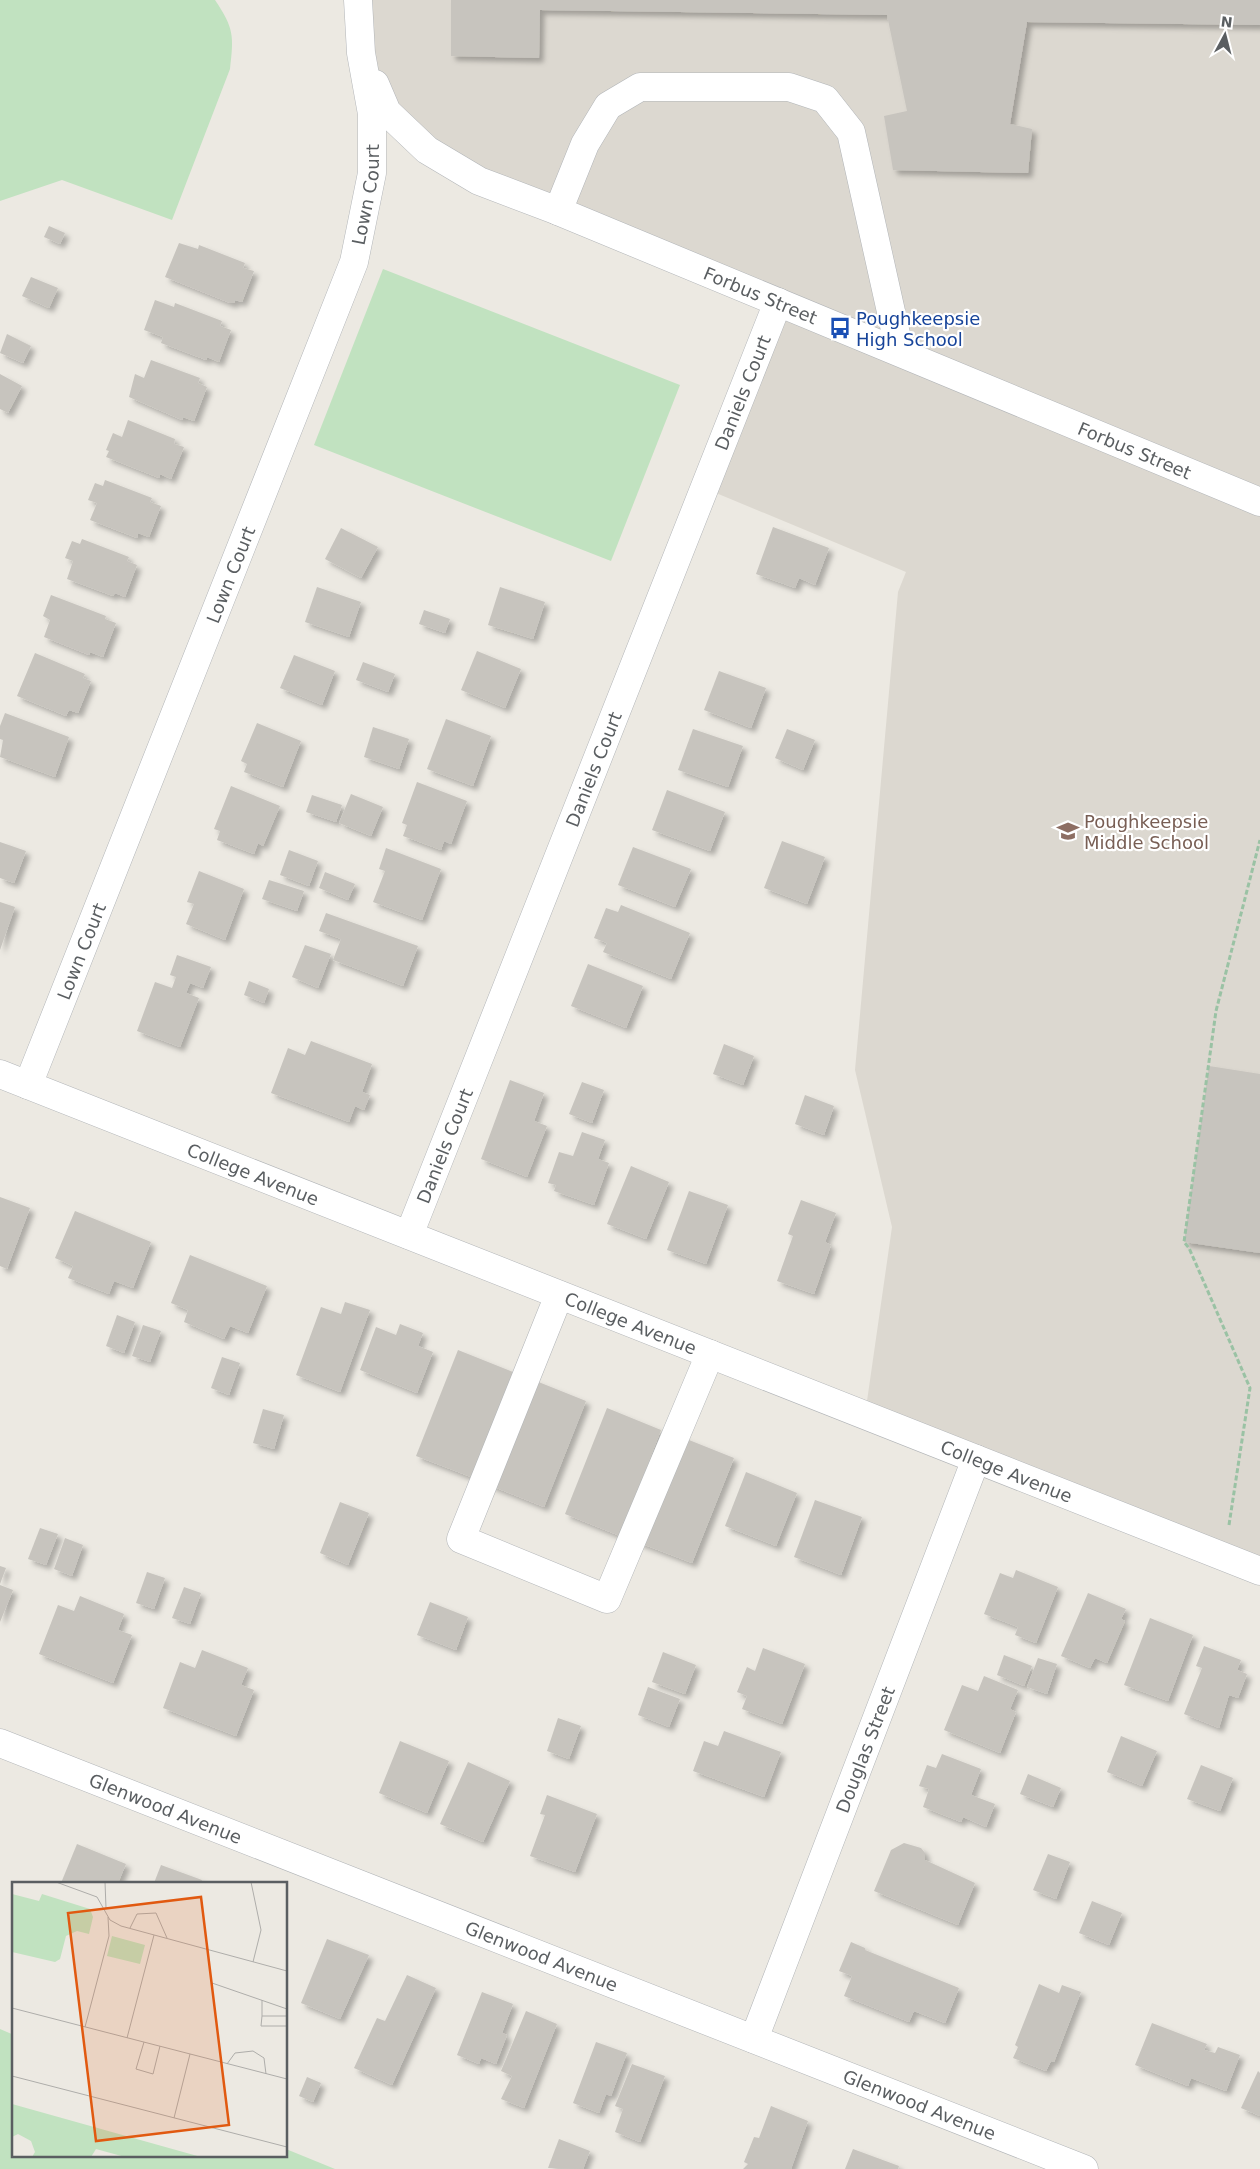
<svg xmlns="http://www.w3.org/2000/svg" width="1260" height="2169" viewBox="0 0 1260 2169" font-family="'DejaVu Sans',sans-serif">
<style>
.education{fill:#dcd8d0}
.green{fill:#c1e2c0}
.building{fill:#c7c4be;filter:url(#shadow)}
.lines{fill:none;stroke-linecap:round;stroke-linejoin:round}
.minor-casing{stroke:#b2b5b8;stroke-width:29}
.path{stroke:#9ac2a4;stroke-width:3;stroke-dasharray:5 2.5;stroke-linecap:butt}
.minor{stroke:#fff;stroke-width:28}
.labels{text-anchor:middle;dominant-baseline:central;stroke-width:4.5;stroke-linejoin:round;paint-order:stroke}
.street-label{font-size:18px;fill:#5a5e61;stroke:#fff}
.transit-label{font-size:18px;fill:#164399;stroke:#fff;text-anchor:start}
.education-label{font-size:18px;fill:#785e54;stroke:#fff;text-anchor:start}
.inset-road{fill:none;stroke:#aeadaa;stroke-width:1}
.view{fill:#e15910;fill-opacity:0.15;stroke:#e15910;stroke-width:2.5}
.inset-edge{fill:none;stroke:#5a5e61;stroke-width:2.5}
</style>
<defs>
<filter id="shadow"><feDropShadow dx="4.5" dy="4.5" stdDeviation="2.5" flood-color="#0004"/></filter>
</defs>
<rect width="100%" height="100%" fill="#ece9e2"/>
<polygon class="education" points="358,0 1260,0 1260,1571 865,1415 892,1227 855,1070 898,592 906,572 704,488 777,303 479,181 387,112"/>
<g class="green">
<path d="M0,0H215C234,28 234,36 230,69L172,220L62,180L0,201Z"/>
<polygon points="383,269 680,385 611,561 314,445"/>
<polygon points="0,2029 14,2035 14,2155 286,2155 286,2149 335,2169 0,2169"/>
</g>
<g class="building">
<polygon points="451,0 1260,0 1260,25 1027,22 1010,124 1032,129 1028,173 893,170 884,116 907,111 887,15 540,10 539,58 451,56"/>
<polygon points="49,226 65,233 60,244 44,237"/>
<polygon points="179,243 198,249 199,245 245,263 243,268 254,271 242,302 235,300 234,303 230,303 165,277"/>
<polygon points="31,277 58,288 49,308 22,296"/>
<polygon points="155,300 174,307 175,303 222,321 220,326 231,330 219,362 207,357 206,360 161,343 163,337 144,330"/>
<polygon points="7,334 31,346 23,363 0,353"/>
<polygon points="151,360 200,378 198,383 207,387 194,421 183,417 182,420 129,397 135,374 144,378"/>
<polygon points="0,374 22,386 8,413 0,409"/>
<polygon points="128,420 175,439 174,444 184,447 171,479 160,474 159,478 106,457 109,451 106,450 113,433 122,437"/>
<polygon points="105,480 152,498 150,502 161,506 149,537 138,533 137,538 90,520 97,503 88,500 95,483 103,486"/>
<polygon points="773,527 829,548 815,585 799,578 795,588 756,574"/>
<polygon points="341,528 378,547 361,578 325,559"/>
<polygon points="82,539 129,557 127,561 137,565 125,597 115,593 113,596 67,579 73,561 65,558 72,541 80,544"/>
<polygon points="317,587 361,602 349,637 305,622"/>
<polygon points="500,587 545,602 533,639 488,625"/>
<polygon points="51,595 106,616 105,619 116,623 103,657 90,652 89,655 44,637 50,620 43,616"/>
<polygon points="424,610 450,619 445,633 419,624"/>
<polygon points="477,651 521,669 505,708 461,690"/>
<polygon points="35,653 85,674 83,678 91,681 78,713 69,710 66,716 17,696"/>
<polygon points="294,655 335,671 322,705 280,688"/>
<polygon points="363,662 395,674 388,692 356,680"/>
<polygon points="719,671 766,688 751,728 704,710"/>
<polygon points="5,713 69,737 55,777 0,757 3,740 0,739 0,726"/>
<polygon points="446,719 491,736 473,786 427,769"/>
<polygon points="257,723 301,741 283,787 244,772 247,764 241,761"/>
<polygon points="373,727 409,739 399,769 364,757"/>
<polygon points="693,729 743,746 728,787 678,770"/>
<polygon points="787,729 815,740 803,770 775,758"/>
<polygon points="417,782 467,801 451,844 444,841 441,850 403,836 407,825 402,823"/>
<polygon points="231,786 280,806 263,846 258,843 254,854 217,840 220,831 214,829"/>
<polygon points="667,790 725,812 710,851 652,830"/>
<polygon points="351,794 383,807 371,836 339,823"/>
<polygon points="312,795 342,805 336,822 306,812"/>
<polygon points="782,841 825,857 807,904 764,888"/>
<polygon points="0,842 26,851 14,883 0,878"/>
<polygon points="633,847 691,869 675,907 618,885"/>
<polygon points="386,848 441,869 422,920 373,902 385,871 379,869"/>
<polygon points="289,850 318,861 309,886 280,875"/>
<polygon points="199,871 244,889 225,940 186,924 194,904 187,902"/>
<polygon points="325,872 355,884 348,900 319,888"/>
<polygon points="269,880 304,891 297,911 262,899"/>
<polygon points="0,902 15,907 0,950"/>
<polygon points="621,905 690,933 671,979 603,952 607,943 594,938 606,908 618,912"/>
<polygon points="326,913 418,946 403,986 333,960 341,939 319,931"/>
<polygon points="305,945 331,954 318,988 292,977"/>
<polygon points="177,955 211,967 203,988 190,983 186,993 199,998 180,1047 137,1031 155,982 172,988 176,977 170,975"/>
<polygon points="588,964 643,986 626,1028 571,1006"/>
<polygon points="249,981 269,989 264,1003 244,995"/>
<polygon points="311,1041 372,1064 362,1092 370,1095 364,1110 355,1106 349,1122 271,1093 288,1048 305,1055"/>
<polygon points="724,1044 754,1056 743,1085 713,1074"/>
<polygon points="1209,1066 1260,1074 1260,1253 1184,1242"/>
<polygon points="510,1080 544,1093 534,1121 547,1126 527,1177 481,1159"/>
<polygon points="582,1082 604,1090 592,1123 569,1114"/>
<polygon points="805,1095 834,1106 824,1135 795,1124"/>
<polygon points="582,1132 605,1140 598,1159 609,1163 594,1205 554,1191 556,1185 548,1183 559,1152 573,1156"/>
<polygon points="631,1166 669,1182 646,1239 607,1224"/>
<polygon points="689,1191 728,1205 706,1264 667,1250"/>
<polygon points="0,1197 30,1208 7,1269 0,1266"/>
<polygon points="801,1200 836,1213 825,1242 831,1245 814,1294 777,1281 793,1236 788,1234"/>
<polygon points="75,1211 151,1242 133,1288 114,1281 109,1294 68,1278 73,1266 55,1258"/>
<polygon points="190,1255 267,1286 248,1333 230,1326 224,1339 184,1322 188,1310 171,1303"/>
<polygon points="345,1302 370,1310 340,1392 296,1375 321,1307 341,1314"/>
<polygon points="117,1315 135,1322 124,1353 106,1346"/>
<polygon points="400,1324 423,1333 418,1346 433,1352 417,1393 360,1370 376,1327 396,1335"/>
<polygon points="143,1325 161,1331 150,1362 132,1356"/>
<polygon points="458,1350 513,1372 471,1477 416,1456"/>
<polygon points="222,1357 240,1363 229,1395 211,1388"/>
<polygon points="531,1379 586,1401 544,1507 489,1485"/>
<polygon points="607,1408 661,1430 620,1536 565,1514"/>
<polygon points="263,1409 284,1415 274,1449 253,1443"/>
<polygon points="679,1436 734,1458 692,1563 637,1542"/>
<polygon points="746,1472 797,1493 776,1546 725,1526"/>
<polygon points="815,1500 862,1517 841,1575 794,1557"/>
<polygon points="340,1502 369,1513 348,1565 320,1553"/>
<polygon points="40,1528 58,1534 46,1565 28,1559"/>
<polygon points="65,1538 83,1545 72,1576 54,1569"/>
<polygon points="0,1566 6,1568 0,1584"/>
<polygon points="1016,1570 1058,1587 1036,1643 1015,1635 1018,1627 984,1614 1000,1573 1013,1578"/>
<polygon points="147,1572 165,1578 154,1609 136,1603"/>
<polygon points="0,1585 13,1590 0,1622"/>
<polygon points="184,1587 201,1593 190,1624 172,1618"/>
<polygon points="1088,1593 1126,1609 1121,1619 1125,1621 1107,1663 1095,1658 1090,1668 1061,1656"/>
<polygon points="80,1596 124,1614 118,1630 132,1635 113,1683 39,1654 58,1605 74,1611"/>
<polygon points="430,1602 468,1617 456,1650 417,1635"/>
<polygon points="1150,1618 1193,1635 1168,1701 1124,1685"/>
<polygon points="1204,1646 1241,1660 1237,1670 1247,1674 1238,1698 1229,1695 1219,1728 1184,1714 1202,1668 1196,1666"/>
<polygon points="763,1648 805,1664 782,1724 742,1709 747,1696 737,1692 747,1667 755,1671"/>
<polygon points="202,1650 248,1668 241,1685 254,1690 236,1736 163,1708 180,1662 195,1668"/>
<polygon points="663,1652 696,1665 685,1694 652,1682"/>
<polygon points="1004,1655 1032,1666 1024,1686 997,1675"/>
<polygon points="1038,1658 1057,1664 1047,1694 1027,1687"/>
<polygon points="984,1676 1018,1690 1010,1709 1016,1712 1000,1753 944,1730 962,1685 978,1691"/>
<polygon points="648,1687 680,1699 669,1727 638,1715"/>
<polygon points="558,1718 581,1726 569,1759 547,1751"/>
<polygon points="724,1731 781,1752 764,1797 693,1771 704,1741 718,1746"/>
<polygon points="1121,1736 1157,1751 1142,1786 1107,1772"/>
<polygon points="400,1741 449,1761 427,1813 379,1793"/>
<polygon points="942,1754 981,1769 971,1795 995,1804 986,1827 963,1817 961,1822 923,1807 929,1789 919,1786 927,1765 936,1768"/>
<polygon points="468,1762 510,1781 483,1842 440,1824"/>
<polygon points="1201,1765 1233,1778 1220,1811 1187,1799"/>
<polygon points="1028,1774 1061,1788 1053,1807 1020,1794"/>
<polygon points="547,1795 597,1814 575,1872 530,1856 545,1815 540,1814"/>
<polygon points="904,1843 921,1848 925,1853 925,1860 975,1883 958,1925 874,1891 891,1850"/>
<polygon points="77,1844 126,1864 118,1883 61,1883"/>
<polygon points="1048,1854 1070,1862 1056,1899 1033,1890"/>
<polygon points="161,1865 202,1880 201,1883 154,1883"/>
<polygon points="1092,1901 1122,1913 1109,1945 1079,1933"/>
<polygon points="327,1939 369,1955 340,2019 301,2003"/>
<polygon points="851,1942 865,1948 865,1950 959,1988 945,2023 914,2011 909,2022 844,1996 852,1976 839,1971"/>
<polygon points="407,1975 436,1988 392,2085 354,2068 377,2018 385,2021"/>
<polygon points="1039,1984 1059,1993 1062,1985 1081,1992 1054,2062 1051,2061 1046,2071 1013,2058 1018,2047 1015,2045"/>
<polygon points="482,1992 513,2004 502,2033 507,2035 496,2064 481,2058 479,2064 457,2055"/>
<polygon points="526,2011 557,2024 524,2108 501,2099 512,2076 501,2071"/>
<polygon points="1152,2023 1207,2044 1204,2050 1215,2053 1218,2047 1240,2055 1226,2091 1191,2078 1188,2086 1135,2065"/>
<polygon points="596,2042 627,2053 611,2096 606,2094 599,2113 573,2103"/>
<polygon points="632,2064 665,2076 640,2142 615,2132 623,2109 615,2106"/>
<polygon points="1258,2071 1260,2073 1260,2116 1241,2108"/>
<polygon points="307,2077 321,2083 313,2102 299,2096"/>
<polygon points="771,2106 808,2121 791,2169 743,2169 748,2164 744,2162 754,2137 759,2138"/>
<polygon points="559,2139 590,2151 583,2169 548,2168"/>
<polygon points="853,2149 899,2166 898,2169 845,2169"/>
</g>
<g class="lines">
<g class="minor-casing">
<g id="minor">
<path id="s1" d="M375,84L387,112L427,150L479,181L558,211L1260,502"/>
<polyline points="558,211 585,144 608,106 640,87 789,87 825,99 851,132 900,352"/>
<path id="s2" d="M0,1074L1260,1571"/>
<path id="s3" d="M28,1085L354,262L372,173V114L361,53L358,0"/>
<path id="s4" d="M409,1235L778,302"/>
<polyline points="559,1295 461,1539 607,1599 710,1354"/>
<path id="s5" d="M0,1743L1084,2169"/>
<path id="s6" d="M754,2039L976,1459"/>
</g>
</g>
<polyline class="path" points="1229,1525 1250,1388 1189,1248 1184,1242 1216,1011 1260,840"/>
<use href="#minor" class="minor"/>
</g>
<defs>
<g id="bus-bare" transform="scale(1.725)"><path d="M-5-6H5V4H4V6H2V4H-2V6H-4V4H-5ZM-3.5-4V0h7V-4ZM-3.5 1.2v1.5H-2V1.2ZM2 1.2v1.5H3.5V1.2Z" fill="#1a4fb4" stroke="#fff" stroke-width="2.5" paint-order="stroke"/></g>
<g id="school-bare" transform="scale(1.725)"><path d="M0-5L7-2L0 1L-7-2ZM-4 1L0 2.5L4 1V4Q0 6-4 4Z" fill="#8d6e63" stroke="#fff" stroke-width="2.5" paint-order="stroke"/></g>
</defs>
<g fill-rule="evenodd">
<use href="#bus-bare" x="840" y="328"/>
<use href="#school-bare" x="1068" y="831"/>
</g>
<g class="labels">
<g class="street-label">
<text stroke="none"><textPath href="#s3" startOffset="954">Lown Court</textPath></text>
<text stroke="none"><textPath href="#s1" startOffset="450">Forbus Street</textPath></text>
<text stroke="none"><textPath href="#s4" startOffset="906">Daniels Court</textPath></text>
<text stroke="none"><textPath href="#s1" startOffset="855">Forbus Street</textPath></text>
<text stroke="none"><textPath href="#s3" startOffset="549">Lown Court</textPath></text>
<text stroke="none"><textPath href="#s4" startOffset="501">Daniels Court</textPath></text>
<text stroke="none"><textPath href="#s3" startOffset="144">Lown Court</textPath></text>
<text stroke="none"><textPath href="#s4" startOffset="96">Daniels Court</textPath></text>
<text stroke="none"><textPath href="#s2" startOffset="272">College Avenue</textPath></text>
<text stroke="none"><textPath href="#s2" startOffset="678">College Avenue</textPath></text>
<text stroke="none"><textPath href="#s2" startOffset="1082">College Avenue</textPath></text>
<text stroke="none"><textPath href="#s6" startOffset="310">Douglas Street</textPath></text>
<text stroke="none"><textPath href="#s5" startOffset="178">Glenwood Avenue</textPath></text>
<text stroke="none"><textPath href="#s5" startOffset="582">Glenwood Avenue</textPath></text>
<text stroke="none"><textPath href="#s5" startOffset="988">Glenwood Avenue</textPath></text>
</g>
<g class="transit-label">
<text x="856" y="318">Poughkeepsie<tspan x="856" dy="21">High School</tspan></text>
</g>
<g class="education-label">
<text x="1084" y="821">Poughkeepsie<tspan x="1084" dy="21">Middle School</tspan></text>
</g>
</g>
<g transform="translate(12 1882)">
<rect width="275" height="275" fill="#ece9e2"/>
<path d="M0,12L27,19L30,12L78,27L81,35L77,52L65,49L54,54L48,77L43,80L0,70ZM100,54L133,63L128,82L95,74ZM0,222L189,275H113L84,267L79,275H20L23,270L19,259L6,252L0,255Z" fill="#c1e2c0"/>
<path class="inset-road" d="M44,0L85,15L98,38L109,44L275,89M93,0L94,26M239,0L249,48L241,80M118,46L125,32L144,31L155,56M200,101L275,127M250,118V134H275M0,126L275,197M250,134L249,144H275M73,145L97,54L96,35M115,156L142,53M132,160L124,187L141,192L148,164M215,182L223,171L241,169L252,176L254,192M0,194L275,265M162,236L178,172"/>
<path class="view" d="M189,15L217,243L84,259L56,31Z"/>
<rect width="275" height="275" class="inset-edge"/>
</g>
<g transform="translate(1225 35) rotate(7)" stroke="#ffffff" stroke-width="4" paint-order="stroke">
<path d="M0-4L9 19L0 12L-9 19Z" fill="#5a5e61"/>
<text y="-8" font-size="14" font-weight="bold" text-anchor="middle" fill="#5a5e61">N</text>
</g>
</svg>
